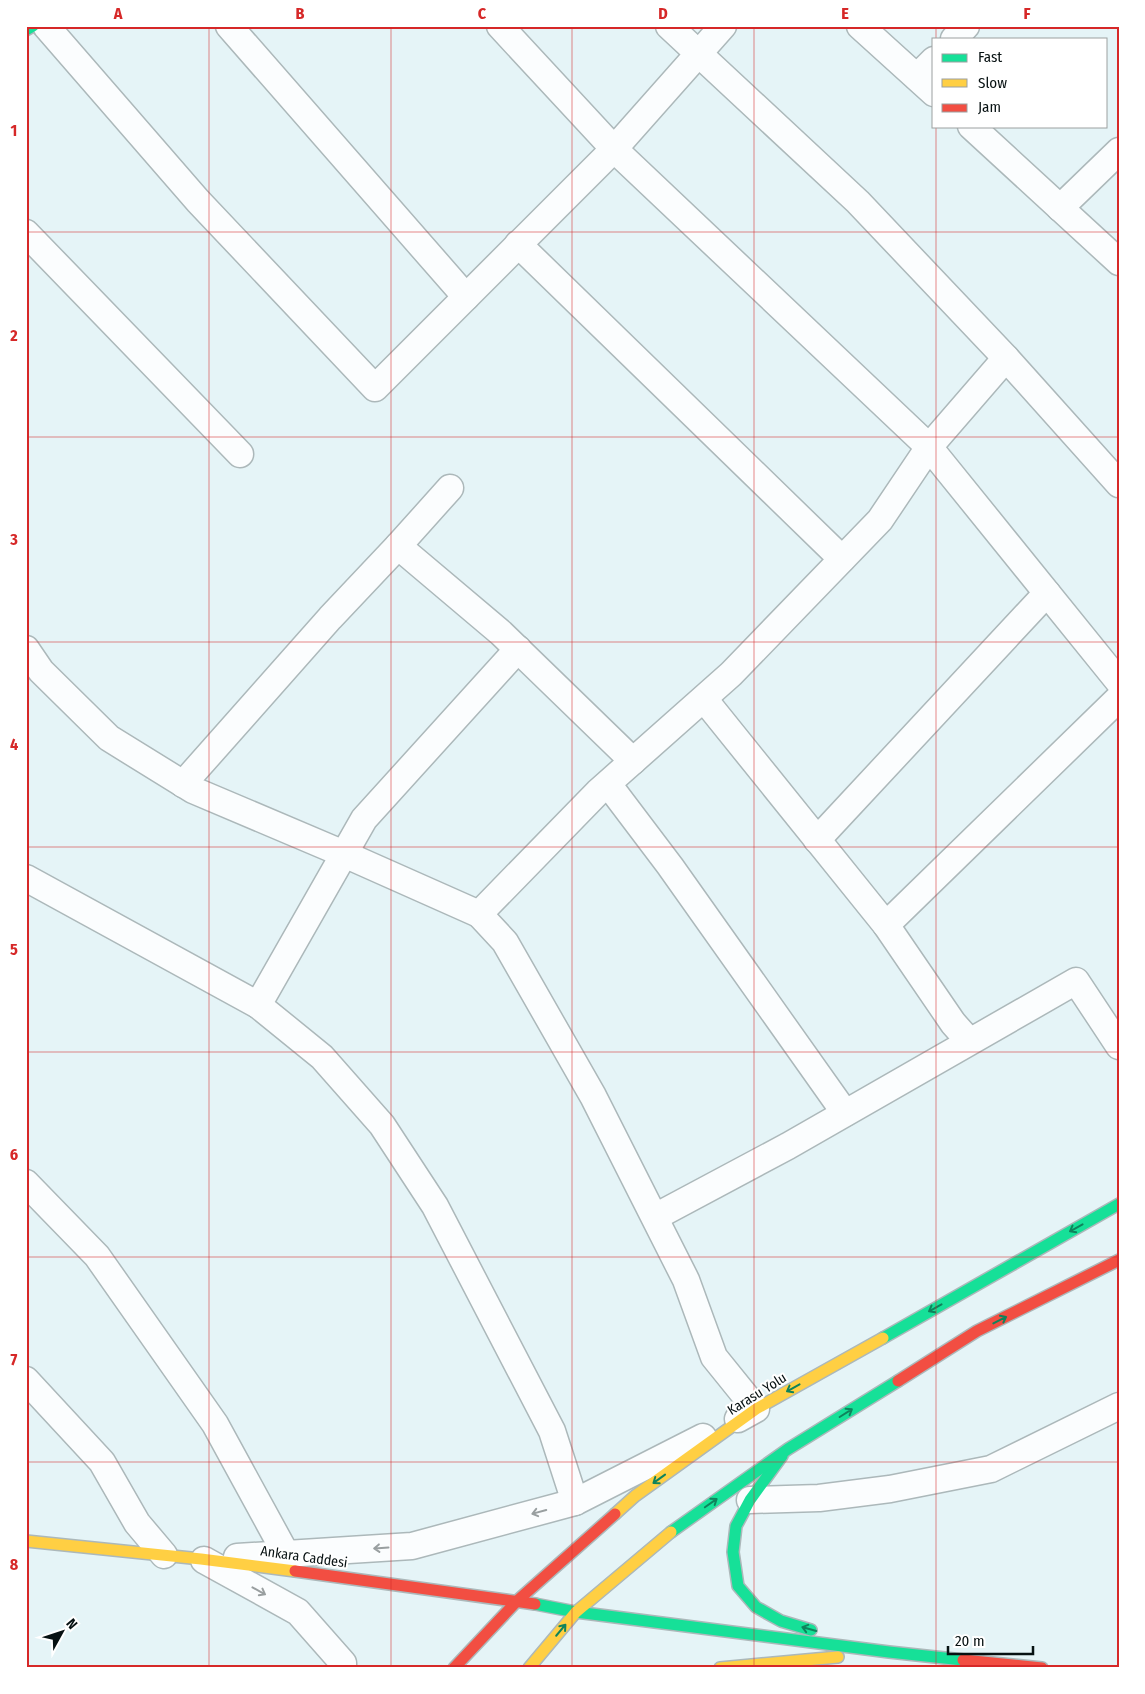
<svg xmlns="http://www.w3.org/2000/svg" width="1145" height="1694" viewBox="0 0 1145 1694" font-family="'Fira Sans Condensed',sans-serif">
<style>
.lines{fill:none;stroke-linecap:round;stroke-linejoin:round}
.street-casing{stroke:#acb8ba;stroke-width:29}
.fast-casing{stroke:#acb8ba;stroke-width:14}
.slow-casing{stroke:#acb8ba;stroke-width:14}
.jam-casing{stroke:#acb8ba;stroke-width:14}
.street{stroke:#fbfdfe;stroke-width:26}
.fast{stroke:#16e098;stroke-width:11}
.slow{stroke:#ffcf43;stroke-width:11}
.jam{stroke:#f24e42;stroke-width:11}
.oneway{stroke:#0f835c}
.oneway2{stroke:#999fa0}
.grid{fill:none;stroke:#d62828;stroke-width:1;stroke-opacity:0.55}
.labels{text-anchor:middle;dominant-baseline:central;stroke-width:4;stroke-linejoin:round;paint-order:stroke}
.street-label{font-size:14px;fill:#071112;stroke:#fff}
.neatline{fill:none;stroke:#d62828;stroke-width:2}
.grid-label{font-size:16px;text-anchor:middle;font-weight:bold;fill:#d62828}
</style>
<rect width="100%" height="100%" fill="#e5f4f7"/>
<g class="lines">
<g class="street-casing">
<g id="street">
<polyline points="46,26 198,201 375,388 614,149 723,26"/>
<polyline points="229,26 466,297"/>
<polyline points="500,26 614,149 929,447 1119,682"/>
<polyline points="669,26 858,202 1006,358 1119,484"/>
<polyline points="860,26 934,93"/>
<polyline points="954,39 966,26"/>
<polyline points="917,77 934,60"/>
<polyline points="971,126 1119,262"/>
<polyline points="1060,208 1119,151"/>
<polyline points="26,233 240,454"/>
<polyline points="518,244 842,559"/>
<polyline points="398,546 501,633 633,761"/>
<polyline points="26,649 41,671 109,738 193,790 344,854 479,914 598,792 731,674 880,520 929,447 1006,358"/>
<polyline points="518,649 364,819 258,1005 322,1057 382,1125 435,1206 552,1431 575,1502"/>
<polyline points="704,699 886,925 953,1023 969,1041"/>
<polyline points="183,784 330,618 398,546 450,488"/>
<polyline points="608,784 670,866 845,1113"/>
<polyline points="817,840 1047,593"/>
<polyline points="26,878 258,1005"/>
<polyline points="479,914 505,942 593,1096 686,1280 714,1357 756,1409 738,1419"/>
<polyline points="886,925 1119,698"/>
<polyline points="26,1183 97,1256 215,1424 286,1554"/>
<polyline points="655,1217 788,1146 1076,981 1119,1046"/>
<polyline points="26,1380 102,1462 137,1523 164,1555"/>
<polyline points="750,1500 819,1498 890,1489 991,1469 1119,1406"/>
<polyline points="237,1557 412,1546 575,1502 703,1437"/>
<polyline points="204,1560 298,1612 343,1663 343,1668"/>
</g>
</g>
<g class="fast-casing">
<g id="fast">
<polyline points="26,30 33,26"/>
<polyline points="883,1338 1119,1204"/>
<polyline points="782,1456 750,1500 736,1526 733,1552 738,1586 756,1607 781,1621 811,1630"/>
<polyline points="671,1532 788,1449 898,1381"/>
<polyline points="535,1604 576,1612 889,1652 963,1660"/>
</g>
</g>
<g class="slow-casing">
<g id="slow">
<polyline points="615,1514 635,1496 756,1409 883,1338"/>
<polyline points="26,1541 201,1559 295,1571"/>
<polyline points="529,1668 576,1612 671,1532"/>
<polyline points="720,1668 838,1657"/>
</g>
</g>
<g class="jam-casing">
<g id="jam">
<polyline points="898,1381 977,1331 1119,1260"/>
<polyline points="295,1571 535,1604"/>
<polyline points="963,1660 1042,1668"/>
<polyline points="454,1668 517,1601 615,1514"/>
</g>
</g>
<use href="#street" class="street"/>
<use href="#fast" class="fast"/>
<use href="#slow" class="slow"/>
<use href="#jam" class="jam"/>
</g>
<defs><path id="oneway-shaft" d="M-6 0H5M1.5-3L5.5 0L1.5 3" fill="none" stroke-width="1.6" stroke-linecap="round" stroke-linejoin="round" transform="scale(1.25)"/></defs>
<g class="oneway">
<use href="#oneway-shaft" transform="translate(1076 1228) rotate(151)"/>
<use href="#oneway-shaft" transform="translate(935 1308) rotate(151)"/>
<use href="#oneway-shaft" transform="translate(1000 1320) rotate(-27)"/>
<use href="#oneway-shaft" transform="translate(793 1388) rotate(151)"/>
<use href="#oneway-shaft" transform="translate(846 1413) rotate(-32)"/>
<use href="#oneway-shaft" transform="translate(659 1479) rotate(144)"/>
<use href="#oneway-shaft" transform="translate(711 1503) rotate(-35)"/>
<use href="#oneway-shaft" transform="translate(809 1629) rotate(-164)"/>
<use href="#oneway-shaft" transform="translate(561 1630) rotate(-50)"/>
</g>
<g class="oneway2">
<use href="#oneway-shaft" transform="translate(539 1512) rotate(165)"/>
<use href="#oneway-shaft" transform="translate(381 1548) rotate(176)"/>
<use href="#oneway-shaft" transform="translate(259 1591) rotate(29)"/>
</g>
<path class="grid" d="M209,26V1668M391,26V1668M572,26V1668M754,26V1668M936,26V39M936,126V1668M26,232H1119M26,437H1119M26,642H1119M26,847H1119M26,1052H1119M26,1257H1119M26,1462H1119"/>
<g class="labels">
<g class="street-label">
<text transform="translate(757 1394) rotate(-32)">Karasu Yolu</text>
<text transform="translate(304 1557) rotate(8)">Ankara Caddesi</text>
</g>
</g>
<rect width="1145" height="1694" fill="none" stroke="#ffffff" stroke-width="55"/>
<rect x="932" y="38" width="175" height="90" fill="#ffffff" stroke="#9ca0a0"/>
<rect x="942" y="54" width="25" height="8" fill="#16e098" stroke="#9ca0a0"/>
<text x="978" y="62" font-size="15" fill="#071112">Fast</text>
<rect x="942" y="79" width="25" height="8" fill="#ffcf43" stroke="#9ca0a0"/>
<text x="978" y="88" font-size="15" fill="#071112">Slow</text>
<rect x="942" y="104" width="25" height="8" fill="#f24e42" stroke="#9ca0a0"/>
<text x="978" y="112" font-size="15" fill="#071112">Jam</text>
<g transform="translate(62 1632) rotate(50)" stroke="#ffffff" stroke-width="4" paint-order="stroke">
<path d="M0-4L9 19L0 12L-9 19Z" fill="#071112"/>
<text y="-8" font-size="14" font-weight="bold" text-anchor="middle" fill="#071112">N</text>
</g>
<path d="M948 1646v8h85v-8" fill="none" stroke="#071112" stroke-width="2.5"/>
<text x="955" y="1646" font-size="15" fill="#071112" stroke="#ffffff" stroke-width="4" paint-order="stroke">20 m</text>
<rect x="28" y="28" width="1090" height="1638" class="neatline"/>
<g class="grid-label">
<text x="118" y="19">A</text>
<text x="300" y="19">B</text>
<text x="482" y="19">C</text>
<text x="663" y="19">D</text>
<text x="845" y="19">E</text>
<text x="1027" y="19">F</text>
<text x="14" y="136">1</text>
<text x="14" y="341">2</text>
<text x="14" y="545">3</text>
<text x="14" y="750">4</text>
<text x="14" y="955">5</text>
<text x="14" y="1160">6</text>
<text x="14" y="1365">7</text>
<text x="14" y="1570">8</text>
</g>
</svg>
